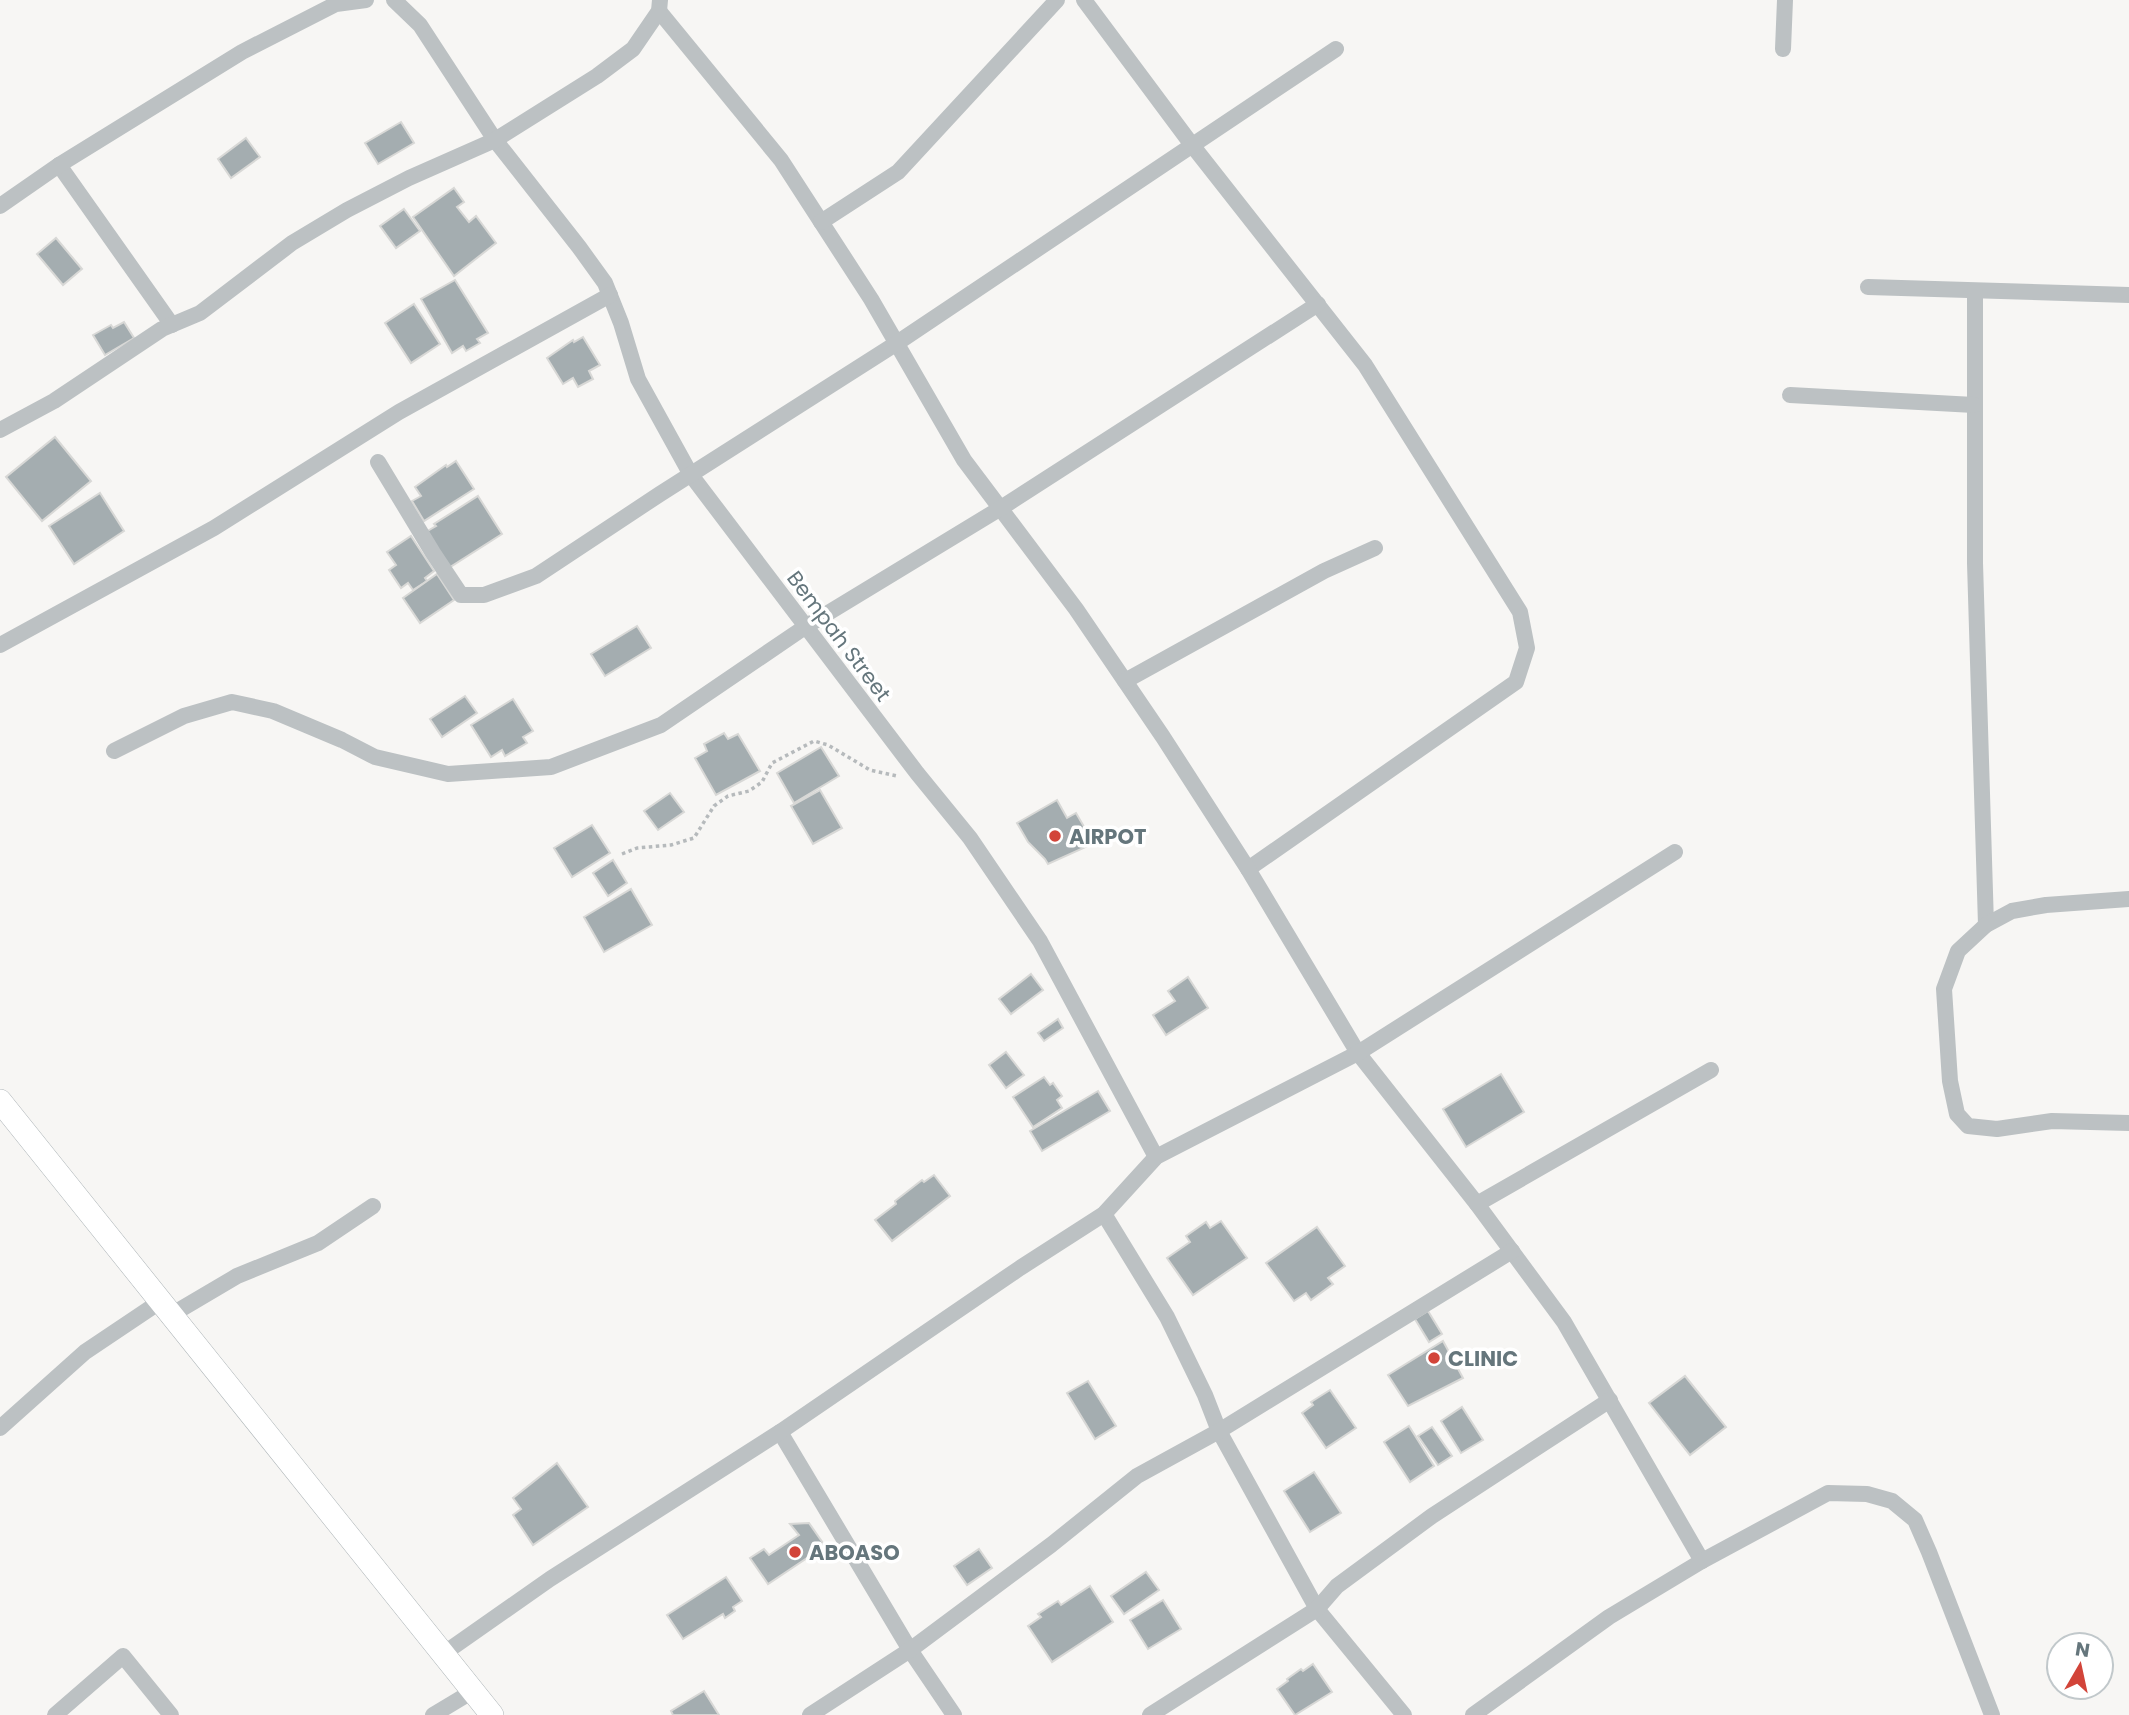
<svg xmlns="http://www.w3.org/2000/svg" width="2129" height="1715" viewBox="0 0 2129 1715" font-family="Poppins,sans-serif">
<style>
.building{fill:#a4adb0;stroke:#d8d8d6;stroke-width:2}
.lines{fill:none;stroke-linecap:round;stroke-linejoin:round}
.secondary-casing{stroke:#aeb5b8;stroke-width:24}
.path{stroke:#b6babc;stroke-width:3.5;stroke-dasharray:3.5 3.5;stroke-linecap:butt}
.street{stroke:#bcc1c3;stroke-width:16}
.secondary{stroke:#fff;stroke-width:23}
.poi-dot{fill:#d24439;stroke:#fff;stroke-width:2.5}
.labels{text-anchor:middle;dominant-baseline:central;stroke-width:7;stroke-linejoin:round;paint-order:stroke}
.street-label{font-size:21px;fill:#65767c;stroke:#fff}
.poi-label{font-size:21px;font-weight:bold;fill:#65767c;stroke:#fff;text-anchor:start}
</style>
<rect width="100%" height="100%" fill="#f7f6f4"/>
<g class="building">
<polygon points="401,122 414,143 378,164 365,143"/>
<polygon points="246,138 260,157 231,178 218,159"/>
<polygon points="454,188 464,202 457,207 469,222 476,216 496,243 454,276 413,217"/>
<polygon points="404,209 420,231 396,248 380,226"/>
<polygon points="56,238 82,269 63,285 37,254"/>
<polygon points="455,280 488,333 477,339 480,343 466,351 463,346 452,353 421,299"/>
<polygon points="414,304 440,344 411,363 385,323"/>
<polygon points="124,322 134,338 105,355 93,335 111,325 113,328"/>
<polygon points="583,337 600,365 589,371 593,379 578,387 573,378 563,384 547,358 573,340 574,342"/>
<polygon points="55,437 91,481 42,521 6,477"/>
<polygon points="456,461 474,489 424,521 412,501 421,496 415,487 446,465 447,467"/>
<polygon points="100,493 124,531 74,564 49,526"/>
<polygon points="478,496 502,534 447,569 424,533 436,526 434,524"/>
<polygon points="411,536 434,571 425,578 427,581 413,590 408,583 401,588 389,570 396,565 387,552"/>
<polygon points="437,574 454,600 420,623 403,598"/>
<polygon points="637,626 651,648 605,676 591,654"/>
<polygon points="465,696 477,713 442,737 430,719"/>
<polygon points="513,699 533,731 523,737 527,743 505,756 502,750 491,757 471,725"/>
<polygon points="724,733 728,739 738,734 760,771 716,795 695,758 707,751 704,744"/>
<polygon points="821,747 839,776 794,803 777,773"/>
<polygon points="820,790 842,828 813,844 791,806"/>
<polygon points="670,793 684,812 658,830 644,811"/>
<polygon points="1057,800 1067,818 1076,813 1086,830 1088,846 1048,864 1045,859 1028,842 1017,823"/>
<polygon points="592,825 610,853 572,877 554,848"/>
<polygon points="613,860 627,883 608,896 593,873"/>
<polygon points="631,889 652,925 604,952 584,917"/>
<polygon points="1031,974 1043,990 1011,1014 999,999"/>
<polygon points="1188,977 1208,1008 1166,1035 1153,1015 1175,1001 1168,991"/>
<polygon points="1058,1019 1063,1028 1044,1041 1038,1033"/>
<polygon points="1006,1052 1024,1075 1006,1088 989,1065"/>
<polygon points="1501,1074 1524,1112 1466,1147 1443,1109"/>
<polygon points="1044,1077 1050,1085 1053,1083 1062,1096 1057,1100 1062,1108 1033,1127 1013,1097"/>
<polygon points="1098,1091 1110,1111 1042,1151 1030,1131"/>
<polygon points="934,1175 950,1196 892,1241 875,1220 896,1204 895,1201 922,1180 924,1182"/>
<polygon points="1221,1221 1247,1258 1193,1295 1167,1258 1190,1242 1186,1236 1206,1222 1210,1228"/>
<polygon points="1317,1227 1345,1266 1328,1278 1333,1284 1311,1300 1306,1293 1294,1301 1266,1263"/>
<polygon points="1428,1311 1442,1334 1429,1342 1415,1319"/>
<polygon points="1443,1341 1463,1378 1408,1406 1388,1375"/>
<polygon points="1685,1376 1726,1427 1690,1455 1649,1403"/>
<polygon points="1088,1381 1116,1426 1095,1439 1067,1393"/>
<polygon points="1330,1390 1356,1428 1326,1448 1302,1413 1313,1405 1311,1402"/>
<polygon points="1462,1407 1483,1440 1461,1453 1441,1421"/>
<polygon points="1409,1426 1434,1466 1410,1482 1384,1442"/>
<polygon points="1432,1427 1452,1456 1438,1465 1418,1436"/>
<polygon points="557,1463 588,1507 533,1545 513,1515 521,1509 513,1498"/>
<polygon points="1314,1472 1341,1513 1310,1532 1284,1491"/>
<polygon points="809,1523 825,1546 768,1584 750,1558 764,1549 769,1555 799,1535 790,1524"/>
<polygon points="979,1549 992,1568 967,1585 954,1566"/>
<polygon points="1146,1572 1159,1590 1124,1614 1111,1596"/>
<polygon points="726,1577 742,1601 733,1607 735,1611 725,1618 723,1614 683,1639 667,1615"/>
<polygon points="1090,1586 1113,1622 1052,1662 1028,1626 1041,1617 1038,1614 1058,1601 1061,1605"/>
<polygon points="1163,1600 1181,1629 1148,1649 1130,1620"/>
<polygon points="1313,1664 1332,1692 1295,1715 1277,1689 1288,1681 1287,1679 1301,1669 1303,1671"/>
<polygon points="704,1691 719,1715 673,1715 671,1711"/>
</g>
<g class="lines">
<g class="secondary-casing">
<polyline id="secondary" points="0,1101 492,1715"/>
</g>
<polyline class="path" points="622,854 637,848 671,845 694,838 714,806 728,796 749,791 762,782 772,763 814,741 828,745 870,770 897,776"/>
<g class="street">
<polyline points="394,0 420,25 495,140 579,247 605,283 621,323 638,379 691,475 917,773 970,838 1040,941 1156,1157"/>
<polyline points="1084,0 1192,145 1365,365 1520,612 1527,648 1516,682 1248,869"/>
<polyline points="659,11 781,160 871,299 964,460 1076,609 1163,737 1248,869 1358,1053 1477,1204 1564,1322 1702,1561"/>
<polyline points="1783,49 1785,0"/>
<polyline points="59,165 172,325"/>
<polyline points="0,206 59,165 242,52 336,4 366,0"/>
<polyline points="821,222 898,172 1057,0"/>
<polyline points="1868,287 2129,295"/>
<polyline points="1975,291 1975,563 1986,925"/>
<polyline points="1790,395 1974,405"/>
<polyline points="0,430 54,401 162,329 200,313 292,243 347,210 409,178 495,140 597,76 633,49 659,11 660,0"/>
<polyline points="378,462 433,553 461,595 484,595 536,576 660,494 897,343 1336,49"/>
<polyline points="0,645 214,528 399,412 610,295"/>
<polyline points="1125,681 1324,571 1375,548"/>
<polyline points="114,751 184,716 232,702 273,711 342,740 375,757 448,774 551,767 661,725 805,627 1001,508 1318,304"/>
<polyline points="2129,899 2046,905 2012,911 1986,925 1958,951 1944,989 1950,1081 1957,1114 1968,1126 1997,1129 2052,1121 2129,1123"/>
<polyline points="1477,1204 1711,1070"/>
<polyline points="1104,1214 1167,1317 1205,1395 1219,1431 1317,1609 1404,1715"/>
<polyline points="171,1315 237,1276 318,1243 373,1206"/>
<polyline points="0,1428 85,1352 161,1301"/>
<polyline points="780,1432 910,1650 954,1715"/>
<polyline points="443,1654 550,1579 780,1432 1020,1268 1104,1214 1156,1157 1358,1053 1675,852"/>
<polyline points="55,1715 123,1656 171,1715"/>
<polyline points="433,1715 473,1691"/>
<polyline points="810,1715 910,1650 1051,1545 1137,1476 1219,1431 1512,1251"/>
<polyline points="1150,1715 1317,1609 1337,1586 1432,1516 1610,1400"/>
<polyline points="1473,1715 1609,1617 1702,1561 1828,1493 1867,1494 1892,1501 1915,1520 1929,1552 1992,1715"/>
</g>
<use href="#secondary" class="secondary"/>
</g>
<g class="poi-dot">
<circle cx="1055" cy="836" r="7"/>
<circle cx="1434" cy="1358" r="7"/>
<circle cx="795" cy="1552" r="7"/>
</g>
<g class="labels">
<g class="street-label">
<text transform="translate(839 636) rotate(53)">Bempah Street</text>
</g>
<g class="poi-label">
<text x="1069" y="836">AIRPOT</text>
<text x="1448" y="1358">CLINIC</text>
<text x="809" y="1552">ABOASO</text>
</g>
</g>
<g transform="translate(2080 1666) rotate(9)"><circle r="33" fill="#ffffff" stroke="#c1c8cb" stroke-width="2"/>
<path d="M0-5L12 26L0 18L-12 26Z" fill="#d24439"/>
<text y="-10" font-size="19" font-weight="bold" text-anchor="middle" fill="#65767c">N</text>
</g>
</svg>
